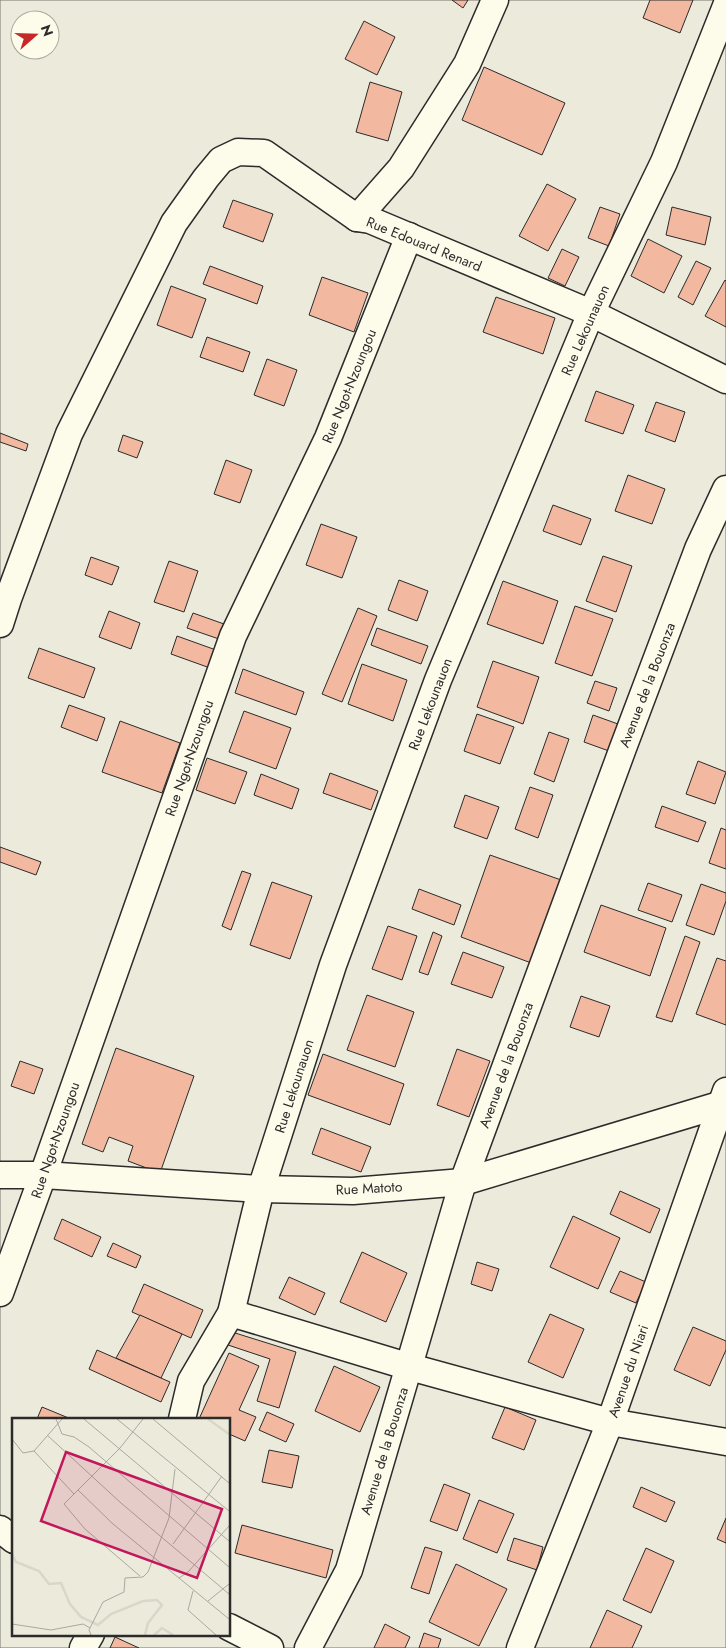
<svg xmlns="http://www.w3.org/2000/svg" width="726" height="1648" viewBox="0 0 726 1648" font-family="Jost,sans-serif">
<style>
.green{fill:#ecebdb;stroke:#74746e;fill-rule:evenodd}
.building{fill:#f2b8a0;stroke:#2b2b2b}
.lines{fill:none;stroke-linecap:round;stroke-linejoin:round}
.minor-casing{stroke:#2b2b2b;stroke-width:29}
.minor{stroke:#fdfbea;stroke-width:26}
.labels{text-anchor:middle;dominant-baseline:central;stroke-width:4;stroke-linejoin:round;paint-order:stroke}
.street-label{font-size:14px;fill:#2b2b2b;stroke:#fdfbea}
.inset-river{fill:none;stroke:#d8d7c9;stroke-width:2.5}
.inset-road{fill:none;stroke:#a9a89e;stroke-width:1}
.view{fill:#c2185b;fill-opacity:0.15;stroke:#c2185b;stroke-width:2.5}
.inset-edge{fill:none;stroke:#2b2b2b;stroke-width:2.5}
</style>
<rect width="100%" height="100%" fill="#fdfbea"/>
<path class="green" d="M0,0H726V1648H0ZM20,20H50V50H20ZM14,1419H229V1634H14Z"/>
<g class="building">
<polygon points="452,0 468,0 463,8"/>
<polygon points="650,0 693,0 680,33 643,18"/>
<polygon points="364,21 395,37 377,75 345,59"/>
<polygon points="484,67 565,103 542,155 462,120"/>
<polygon points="370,82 402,92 388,141 356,132"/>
<polygon points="547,184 576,199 548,251 519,236"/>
<polygon points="233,200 273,214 263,242 223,227"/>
<polygon points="600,207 620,214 609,246 588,238"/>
<polygon points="672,207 711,217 705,245 666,235"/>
<polygon points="648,239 682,256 664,293 631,276"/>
<polygon points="562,249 579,257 565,286 548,278"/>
<polygon points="696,261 711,268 693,305 678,297"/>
<polygon points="210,266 263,286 257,304 203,284"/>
<polygon points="322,277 368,293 354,332 309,315"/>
<polygon points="725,280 726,281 726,327 705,316"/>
<polygon points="171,286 206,299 192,338 157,325"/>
<polygon points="496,297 555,318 543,354 483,332"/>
<polygon points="207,337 250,352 243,372 200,357"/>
<polygon points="267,359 297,370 284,406 254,395"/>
<polygon points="596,391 634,405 623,434 585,421"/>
<polygon points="656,402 685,412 675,442 645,431"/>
<polygon points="0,433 28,444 26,451 0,442"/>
<polygon points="123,435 143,442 137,458 118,451"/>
<polygon points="226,460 252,470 240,503 214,494"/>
<polygon points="628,475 665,489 652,524 615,511"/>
<polygon points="553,505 591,519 581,545 543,531"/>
<polygon points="321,524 357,537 342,578 306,565"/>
<polygon points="603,556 632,566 616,612 586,601"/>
<polygon points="91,557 119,567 112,585 85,575"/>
<polygon points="169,561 198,571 184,612 154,602"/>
<polygon points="399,580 428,591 417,621 388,610"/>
<polygon points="503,581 558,601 543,644 487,624"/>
<polygon points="575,606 613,619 592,676 555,663"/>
<polygon points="358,608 377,616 342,702 322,694"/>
<polygon points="109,611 140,623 131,649 99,637"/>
<polygon points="193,613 224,624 219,639 187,628"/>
<polygon points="377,628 428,646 421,664 371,645"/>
<polygon points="177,636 216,650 210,668 171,654"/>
<polygon points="39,648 95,668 84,698 28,678"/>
<polygon points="493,661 539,677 523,724 477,707"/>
<polygon points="362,664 407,680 393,721 348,704"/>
<polygon points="243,669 304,692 296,715 235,693"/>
<polygon points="595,681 617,688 609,711 587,703"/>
<polygon points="69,705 105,718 97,741 61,727"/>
<polygon points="244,711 291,728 276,769 229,752"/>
<polygon points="477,714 514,727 500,764 464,751"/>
<polygon points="593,715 618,724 609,751 584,742"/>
<polygon points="120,721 180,743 162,793 102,772"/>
<polygon points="549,732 569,739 554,782 534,774"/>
<polygon points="207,758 247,772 235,804 196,790"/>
<polygon points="698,761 726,772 715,804 686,794"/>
<polygon points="330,773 378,791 371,810 323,793"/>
<polygon points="261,774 299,789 292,809 254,795"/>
<polygon points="530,787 553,795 538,838 515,829"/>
<polygon points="465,795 499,807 487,839 454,827"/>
<polygon points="662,806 706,822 698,842 655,827"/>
<polygon points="721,828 726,830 726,869 709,863"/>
<polygon points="0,847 41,862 36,875 0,862"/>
<polygon points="490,855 564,881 534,964 461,937"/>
<polygon points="242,871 251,874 231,930 222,926"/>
<polygon points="272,882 312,896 290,959 250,945"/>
<polygon points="648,883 682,895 672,922 638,910"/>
<polygon points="701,884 726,893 726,901 714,935 686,925"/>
<polygon points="419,889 461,905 454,925 412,909"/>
<polygon points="601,905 666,928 650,976 584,952"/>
<polygon points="388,926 417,936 402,980 372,969"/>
<polygon points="433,932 442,936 428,975 419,972"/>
<polygon points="685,936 700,942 672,1022 656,1017"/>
<polygon points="463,952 504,967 492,998 451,984"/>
<polygon points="717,958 726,961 726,1025 696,1014"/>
<polygon points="367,995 414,1012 395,1067 347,1050"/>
<polygon points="581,996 610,1006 599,1037 570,1027"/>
<polygon points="116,1048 194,1076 160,1173 128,1161 133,1146 109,1137 103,1152 82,1144"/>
<polygon points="457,1049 490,1061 469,1117 437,1105"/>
<polygon points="323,1054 404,1084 390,1125 308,1095"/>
<polygon points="20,1061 43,1069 34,1094 11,1086"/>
<polygon points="321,1128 371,1147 361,1172 312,1154"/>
<polygon points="620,1191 660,1209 650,1233 610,1214"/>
<polygon points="573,1216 620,1238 598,1289 550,1267"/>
<polygon points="62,1219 101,1237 92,1257 54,1239"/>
<polygon points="113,1243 141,1256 136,1268 107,1256"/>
<polygon points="362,1252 407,1273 386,1322 340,1302"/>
<polygon points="477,1262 499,1269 492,1291 471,1284"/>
<polygon points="620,1271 646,1282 636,1303 610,1292"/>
<polygon points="289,1277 325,1293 315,1315 279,1298"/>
<polygon points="144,1284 203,1310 191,1338 132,1312"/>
<polygon points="550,1314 584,1329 563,1378 528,1362"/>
<polygon points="140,1315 182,1334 161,1378 116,1358"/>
<polygon points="693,1327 726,1341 726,1350 710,1386 674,1370"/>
<polygon points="232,1332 296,1352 279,1408 257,1401 270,1359 228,1345"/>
<polygon points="97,1350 170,1382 161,1402 89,1369"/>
<polygon points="229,1353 259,1366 239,1410 256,1417 245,1441 229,1434 229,1419 199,1419"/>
<polygon points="334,1366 380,1387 360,1432 315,1411"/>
<polygon points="42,1407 71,1419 37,1419"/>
<polygon points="505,1407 536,1420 524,1450 492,1438"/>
<polygon points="267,1412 294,1424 286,1442 259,1430"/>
<polygon points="269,1450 299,1456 292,1488 262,1482"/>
<polygon points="444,1484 470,1494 457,1531 430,1521"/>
<polygon points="641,1487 675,1502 666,1522 633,1507"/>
<polygon points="479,1500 514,1514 497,1553 463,1539"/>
<polygon points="726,1518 726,1543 717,1539"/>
<polygon points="242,1525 333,1550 326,1578 235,1553"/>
<polygon points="514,1538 543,1547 537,1570 507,1560"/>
<polygon points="425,1547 442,1552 429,1594 411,1588"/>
<polygon points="646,1548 674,1561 651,1613 623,1600"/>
<polygon points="456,1564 507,1589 479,1646 429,1622"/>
<polygon points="607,1610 642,1626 632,1648 590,1648"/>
<polygon points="385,1624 410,1637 405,1648 374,1648"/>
<polygon points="424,1633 441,1639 438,1648 419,1648"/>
<polygon points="115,1637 139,1648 110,1648"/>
</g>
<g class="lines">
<g class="minor-casing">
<g id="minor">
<polyline points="357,218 401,168 467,64 495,0"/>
<polyline points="0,624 8,599 69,434 174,223 206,178 221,160 238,152 264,153 357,218 370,220 591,313 726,380"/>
<polyline points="0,1175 43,1175 261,1189 353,1191 463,1182 726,1103"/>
<polyline points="0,1293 43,1175 233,636 328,438 409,236"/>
<polyline points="231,1313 410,1367 610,1422 726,1442"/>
<polyline points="182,1419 191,1381 231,1313 261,1189 333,965 438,680 591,313 664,162 726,6"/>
<polyline points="0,1529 14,1540"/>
<polyline points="229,1627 270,1648"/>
<polyline points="83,1648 91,1634"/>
<polyline points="308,1648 349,1570 463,1182 623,748 698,549 726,489"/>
<polyline points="520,1648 610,1422 726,1091"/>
</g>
</g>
<use href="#minor" class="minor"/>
</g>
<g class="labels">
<g class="street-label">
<text transform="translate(424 244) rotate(22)">Rue Edouard Renard</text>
<text transform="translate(585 330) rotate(-66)">Rue Lekounauon</text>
<text transform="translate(349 386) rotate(-68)">Rue Ngot-Nzoungou</text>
<text transform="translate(647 685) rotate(-69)">Avenue de la Bouonza</text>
<text transform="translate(430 704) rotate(-69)">Rue Lekounauon</text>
<text transform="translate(189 758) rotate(-71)">Rue Ngot-Nzoungou</text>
<text transform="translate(506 1065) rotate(-70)">Avenue de la Bouonza</text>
<text transform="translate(294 1086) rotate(-72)">Rue Lekounauon</text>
<text transform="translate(55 1140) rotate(-71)">Rue Ngot-Nzoungou</text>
<text transform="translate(369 1188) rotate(-3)">Rue Matoto</text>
<text transform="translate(628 1371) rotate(-71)">Avenue du Niari</text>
<text transform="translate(384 1451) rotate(-73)">Avenue de la Bouonza</text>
</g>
</g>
<g transform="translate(12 1418)">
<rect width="218" height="218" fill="#fdfbea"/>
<path d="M0,1H217V217H0Z" fill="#ecebdb"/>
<path class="inset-river" d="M196,1L217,16M0,136L4,144L27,153L37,166L49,165L58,186L69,199L86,207L99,196L131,183L145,182L150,187L136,205L133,217M142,217L150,210L161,217"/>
<path class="inset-road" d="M44,1L50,16L62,19L77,29L217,149M72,1L217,123M105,1L217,93M141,1L217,65M35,17L109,85L217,176M0,21L11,35L22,33L50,1M22,33L62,76M66,72L101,106L217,201M161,126L210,58M128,158L73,111L52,86L108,30L131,1M167,160L176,154L217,108M181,173L176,192L204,217M196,183L217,166M0,206L39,212L71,206L78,210M79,217L77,212L91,184L112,174L113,160L131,159L136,154L157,100L163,51"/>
<path class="view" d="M54,34L210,91L185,160L29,103Z"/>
<rect width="218" height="218" class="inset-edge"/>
</g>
<g transform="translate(35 35) rotate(70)"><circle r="24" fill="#fdfbea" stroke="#a9a89e"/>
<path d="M0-4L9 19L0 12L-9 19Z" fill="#c62828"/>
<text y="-8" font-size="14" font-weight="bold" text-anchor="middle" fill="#2b2b2b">N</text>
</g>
</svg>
